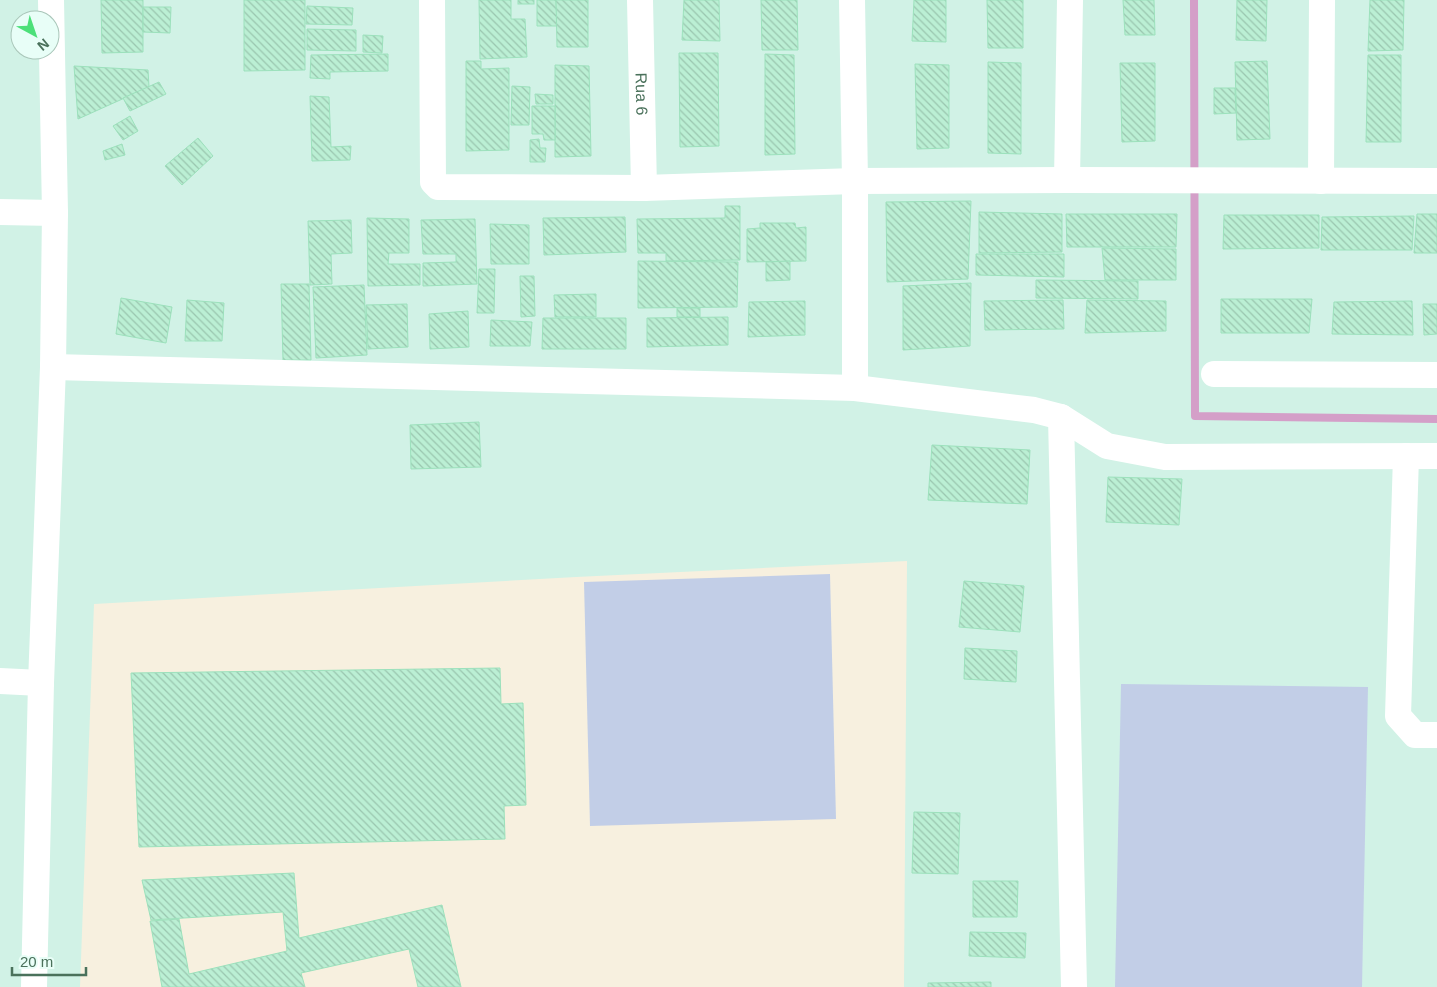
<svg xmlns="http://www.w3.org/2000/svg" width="1437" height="987" viewBox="0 0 1437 987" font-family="Helvetica,sans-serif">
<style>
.residential{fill:#d1f2e6;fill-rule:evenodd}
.education{fill:#f7f0df}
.pitch{fill:#c2cee7}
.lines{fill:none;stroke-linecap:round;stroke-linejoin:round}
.stream{stroke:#d49fc8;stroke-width:8}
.building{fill:url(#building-back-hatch);stroke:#9ce1bc}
.street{stroke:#fff;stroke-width:26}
.labels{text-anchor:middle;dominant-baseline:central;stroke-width:5;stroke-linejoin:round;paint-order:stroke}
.street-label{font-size:16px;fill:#4a715b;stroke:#e8fef7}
</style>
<defs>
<pattern id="building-back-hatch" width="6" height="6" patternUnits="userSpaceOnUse" patternTransform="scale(1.25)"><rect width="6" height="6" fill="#bbefd4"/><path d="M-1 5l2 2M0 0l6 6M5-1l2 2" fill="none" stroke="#9ac6af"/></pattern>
</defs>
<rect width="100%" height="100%" fill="#e2fbf3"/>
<path class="residential" d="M0,0H1437V987H0ZM20,20H50V50H20Z"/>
<polygon class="education" points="907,561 904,987 80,987 94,604 576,577"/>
<g class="pitch">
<polygon points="830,574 836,819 590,826 584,582"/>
<polygon points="1121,684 1368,687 1362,987 1115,987"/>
</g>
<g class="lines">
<polyline class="stream" points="1194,0 1195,416 1437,419"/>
</g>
<g class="building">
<polygon points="101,0 143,0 143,52 102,53"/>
<polygon points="244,0 305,0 305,70 244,71"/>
<polygon points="479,0 511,0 511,19 525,19 527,57 480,59"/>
<rect x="518" y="0" width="16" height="4"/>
<polygon points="537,0 556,0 557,26 537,26"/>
<polygon points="556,0 588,0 588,47 557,47"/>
<polygon points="684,0 719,0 720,41 682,40"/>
<polygon points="761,0 797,0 798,50 762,50"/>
<polygon points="914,0 946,0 946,42 912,41"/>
<polygon points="987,0 1023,0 1023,48 988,48"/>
<polygon points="1123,0 1154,0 1155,35 1125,35"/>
<polygon points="1237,0 1267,0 1266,41 1236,40"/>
<polygon points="1370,0 1404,0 1403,50 1368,51"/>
<polygon points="307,6 353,8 352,25 306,24"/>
<polygon points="143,7 171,7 170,33 143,32"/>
<polygon points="307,29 356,30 356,51 307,50"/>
<polygon points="363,35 383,36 382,53 363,52"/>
<polygon points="679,53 718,53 719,146 680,147"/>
<polygon points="388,54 388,71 330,72 330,79 310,78 311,55"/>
<polygon points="765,54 794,55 795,154 765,155"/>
<polygon points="1368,55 1401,55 1401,142 1366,142"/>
<polygon points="466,61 481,61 481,69 509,68 509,150 466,151"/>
<polygon points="1267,61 1270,139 1237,140 1235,62"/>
<polygon points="988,62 1021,63 1021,154 988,153"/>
<polygon points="1120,63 1155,63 1155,141 1122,142"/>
<polygon points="915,64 949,65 949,148 917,149"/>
<polygon points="555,65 589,66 591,156 555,157"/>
<polygon points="74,66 148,70 149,87 78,119"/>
<polygon points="159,82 166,94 130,111 123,98"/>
<polygon points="512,86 530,87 529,125 511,125"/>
<polygon points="1214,88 1235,88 1236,113 1214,114"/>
<polygon points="535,94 553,95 553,104 536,104"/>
<polygon points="310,96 329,97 331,147 351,146 350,160 312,161"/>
<polygon points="532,106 555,106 555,140 544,140 543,134 532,134"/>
<polygon points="130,116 138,131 123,140 113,126"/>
<polygon points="198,138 213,156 182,185 165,166"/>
<polygon points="539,139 540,148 546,148 545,162 530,162 530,140"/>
<polygon points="122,144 125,155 105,160 103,151"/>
<polygon points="971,201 968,279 887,282 886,202"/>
<polygon points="725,206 740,206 740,260 666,261 666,253 638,253 637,219 725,218"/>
<polygon points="979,212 1062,214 1062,252 979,253"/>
<polygon points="1066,214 1177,214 1176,247 1067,247"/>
<polygon points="1417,214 1437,214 1437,253 1414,253"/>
<polygon points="1224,215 1319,215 1319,248 1223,249"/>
<polygon points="1414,216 1412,250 1321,250 1322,217"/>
<polygon points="625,217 626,252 544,255 543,218"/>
<polygon points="367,218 409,219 409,253 389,253 388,264 420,264 420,285 368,286"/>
<polygon points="475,219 477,284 423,286 423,263 456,262 456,254 423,254 421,220"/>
<polygon points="351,220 352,253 331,254 332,284 310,285 308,221"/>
<polygon points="760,223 795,223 796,228 806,227 806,261 747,262 747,229 760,228"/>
<polygon points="490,224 529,225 529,264 491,264"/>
<polygon points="1102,248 1176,249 1176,280 1105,280"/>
<polygon points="976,254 1064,254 1064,277 976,275"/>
<polygon points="638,261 738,262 737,307 638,308"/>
<polygon points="790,261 790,280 766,281 766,262"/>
<polygon points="479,269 495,269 494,313 477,313"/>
<polygon points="520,276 534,276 535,316 521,317"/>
<polygon points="1036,280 1138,281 1138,299 1036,298"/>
<polygon points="971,283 970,346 903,350 903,286"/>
<polygon points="281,284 309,284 311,360 283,360"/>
<polygon points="364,285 367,355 316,358 313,287"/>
<polygon points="596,294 596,317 555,317 554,295"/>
<polygon points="121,298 172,307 166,343 116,334"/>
<polygon points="1221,299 1312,299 1309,333 1221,333"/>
<polygon points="187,300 224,303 222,341 185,341"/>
<polygon points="1063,300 1064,329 985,330 984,301"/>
<polygon points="1087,300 1166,301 1166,331 1085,333"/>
<polygon points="805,301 805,335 748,337 749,302"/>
<polygon points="1412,301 1413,335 1332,334 1334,302"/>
<polygon points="407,304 408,347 368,349 366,305"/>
<polygon points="1423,304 1437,304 1437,334 1424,335"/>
<rect x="677" y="308" width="23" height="9"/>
<polygon points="468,311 469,347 430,349 429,314"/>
<polygon points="728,317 728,345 647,347 647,318"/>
<polygon points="543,318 626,318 626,349 542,349"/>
<polygon points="491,320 532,322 530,346 490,346"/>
<polygon points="479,422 481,467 411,469 410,425"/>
<polygon points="932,445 1030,450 1027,504 928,500"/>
<polygon points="1108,477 1182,479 1179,525 1106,522"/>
<polygon points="964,581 1024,586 1020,632 959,627"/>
<polygon points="965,648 1017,651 1016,682 964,679"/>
<polygon points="500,668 501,704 523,703 526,805 504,806 505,839 139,847 131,673"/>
<polygon points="914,812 960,813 958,874 912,873"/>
<polygon points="294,873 299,938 442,905 461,987 418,987 409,949 301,973 305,987 162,987 150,921 179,919 189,974 287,951 283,912 151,920 142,880"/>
<polygon points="973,881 1018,881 1017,917 973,917"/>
<polygon points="970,932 1026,933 1025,958 969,956"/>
<polygon points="991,982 991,987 928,987 928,983"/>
</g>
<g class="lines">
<g class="street">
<polyline points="432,0 433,182 438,187 644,188 855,181 1067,180 1437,181"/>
<path id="s1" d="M640,0L644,188"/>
<polyline points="852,0 855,181 855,388"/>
<polyline points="1067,180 1070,0"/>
<polyline points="1321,181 1322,0"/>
<polyline points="0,212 55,213"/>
<polyline points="53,367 855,388 1034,410 1061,417 1107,446 1165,457 1437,456"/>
<polyline points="1214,374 1437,375"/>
<polyline points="1061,417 1074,987"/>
<polyline points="1406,456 1398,716 1415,735 1437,735"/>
<polyline points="0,681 41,683"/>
<polyline points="34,987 41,683 53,367 55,213 51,0"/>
</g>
</g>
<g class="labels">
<g class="street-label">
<text stroke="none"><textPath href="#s1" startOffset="94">Rua 6</textPath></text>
</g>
</g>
<g transform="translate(35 35) rotate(140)"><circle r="24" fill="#e8fef7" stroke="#a9c6b9"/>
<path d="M0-4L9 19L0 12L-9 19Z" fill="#4ce079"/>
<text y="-8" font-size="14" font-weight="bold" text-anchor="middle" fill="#4a715b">N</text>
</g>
<path d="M12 967v8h74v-8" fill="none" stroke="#4a715b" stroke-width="2.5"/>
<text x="20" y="967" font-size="15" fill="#4a715b" stroke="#e8fef7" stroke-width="4" paint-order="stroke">20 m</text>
</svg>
